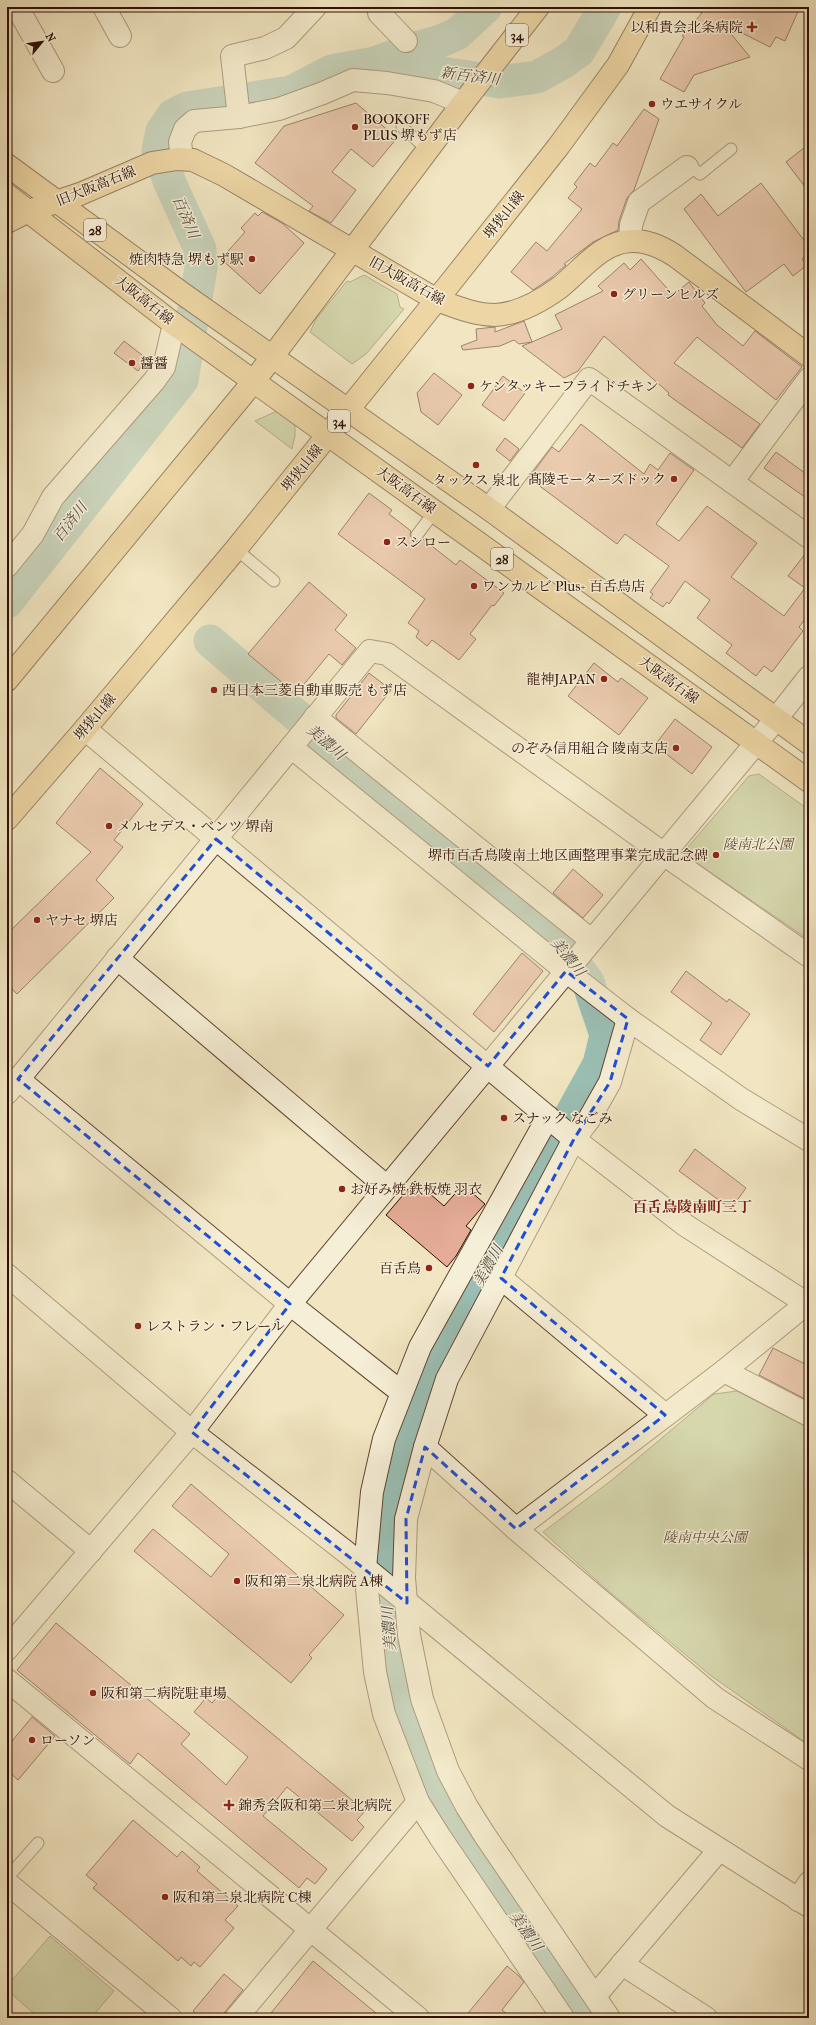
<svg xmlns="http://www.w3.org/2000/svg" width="816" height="2025" viewBox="0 0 816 2025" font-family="'IM FELL French Canon','Noto Serif JP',serif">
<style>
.green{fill:#b6c696;stroke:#726a4c}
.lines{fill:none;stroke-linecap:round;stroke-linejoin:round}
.river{stroke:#9bbfb4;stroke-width:33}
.building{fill:#e5ac97;stroke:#2f0e03}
.service-casing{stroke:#604432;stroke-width:13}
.minor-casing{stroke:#604432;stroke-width:24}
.tertiary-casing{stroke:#604432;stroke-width:24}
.primary-casing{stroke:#2f0e03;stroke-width:24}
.service{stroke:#f6efd7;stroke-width:11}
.minor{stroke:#f6efd7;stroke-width:22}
.tertiary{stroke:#f6efd7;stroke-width:22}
.primary{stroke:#e8c380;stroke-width:22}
.marked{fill:none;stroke:#1d4ed8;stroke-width:3;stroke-dasharray:8 5;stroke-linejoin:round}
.poi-dot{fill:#8f2418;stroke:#f6efd7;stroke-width:1.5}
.labels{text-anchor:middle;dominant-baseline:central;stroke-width:3;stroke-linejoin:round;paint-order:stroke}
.shield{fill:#f6efd7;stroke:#6b5243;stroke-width:1}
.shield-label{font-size:13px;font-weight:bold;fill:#2f0e03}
.poi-label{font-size:14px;fill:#2f0e03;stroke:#f6efd7;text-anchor:start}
.street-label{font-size:14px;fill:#2f0e03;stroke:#f6efd7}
.park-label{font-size:14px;font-style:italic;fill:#5e4e36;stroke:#f6efd7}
.water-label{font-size:15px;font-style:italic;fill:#554c41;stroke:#f6efd7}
.neighbourhood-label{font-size:15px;font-weight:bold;fill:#7a1f14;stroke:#f6efd7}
</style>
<rect width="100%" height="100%" fill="#f1e6c1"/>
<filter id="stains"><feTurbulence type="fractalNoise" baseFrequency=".005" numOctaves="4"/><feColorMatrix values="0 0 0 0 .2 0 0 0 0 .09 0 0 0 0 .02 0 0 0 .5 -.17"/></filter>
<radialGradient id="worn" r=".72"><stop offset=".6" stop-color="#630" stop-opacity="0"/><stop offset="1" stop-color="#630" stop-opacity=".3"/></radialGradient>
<g class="green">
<polygon points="364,275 397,294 400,307 404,309 366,354 352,364 310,332 316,319 347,281 350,282"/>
<polygon points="277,411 295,423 295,436 292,449 255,421"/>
<polygon points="759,774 809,810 809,940 691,859 688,847 749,776"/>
<polygon points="737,1391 809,1428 809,1745 710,1675 606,1589 543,1532 612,1480 714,1394"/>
<polygon points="50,1936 114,1991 91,2018 39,2018 7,1990 7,1986"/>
</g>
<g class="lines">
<g class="river">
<polyline points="378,63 500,82 537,77 564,62 579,51 605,7"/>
<polyline points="7,602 182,380 201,268 200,249 170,183 158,150 162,131 173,115 187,108 291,92 332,71 375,63 412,49 438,42 457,34 486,7"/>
<polyline points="210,641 558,941 588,982 606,1035 599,1064 459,1318 419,1406 405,1447 392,1499 387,1555 387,1636 399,1699 426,1769 444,1808 464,1841 586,2018"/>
</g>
</g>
<g class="building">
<polygon points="690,7 800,7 785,41 776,37 770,47 722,23 750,57 694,75 684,92 660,79 684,37 682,36 702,13"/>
<polygon points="356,103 397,138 373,167 351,149 332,172 356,190 331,223 309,211 313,206 255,163 284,126"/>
<polygon points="644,109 659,119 634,190 627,198 619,221 618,230 593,242 564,264 566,265 551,278 533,290 511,272 536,242 547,251 582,209 568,198 577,187 574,184 590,163 595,167 613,143 617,146"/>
<polygon points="809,144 809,192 786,162"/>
<polygon points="761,183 809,247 809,254 802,259 807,265 793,276 784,264 746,292 684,209 701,194 718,216"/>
<polygon points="262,212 282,223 304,243 260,294 221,259 245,232 241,228 255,213 258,216"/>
<polygon points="641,259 673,295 689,282 705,303 702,306 717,325 743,346 755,331 802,367 776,400 697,337 674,363 760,424 742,448 668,395 669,393 604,336 578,371 564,378 522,346 532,342 519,344 514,340 500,346 463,350 461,346 477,340 476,329 495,327 495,332 524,321 532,342 562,329 555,315 603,291 598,286 624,263 630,270"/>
<polygon points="124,341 147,359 138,371 114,353"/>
<polygon points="434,373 462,395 438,425 421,412 417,393"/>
<polygon points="503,376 525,393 504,421 482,405"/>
<polygon points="581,424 644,474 650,464 658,470 670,453 694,470 656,524 679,541 707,506 757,543 731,577 784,616 805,588 788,576 809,549 809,614 799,627 803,631 772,672 764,666 756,676 726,653 732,645 697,618 710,600 685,581 669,604 667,602 663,607 650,598 653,594 650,592 669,566 625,534 617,544 529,478 552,447 559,452"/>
<polygon points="505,438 519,449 510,461 496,450"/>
<polygon points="776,452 809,476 809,500 764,468"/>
<polygon points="369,493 392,510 389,514 411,531 410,535 413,540 417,542 423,539 456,565 460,560 504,593 494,606 492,605 470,634 476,639 459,660 432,640 427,646 416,637 419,631 408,623 425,599 338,534"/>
<polygon points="309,582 347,615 335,630 356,648 342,665 329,654 296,694 248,654"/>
<polygon points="594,663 618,682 621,678 648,698 619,735 568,696"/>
<polygon points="369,673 391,690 356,734 336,718 336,715"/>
<polygon points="675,719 712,747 692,774 655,745"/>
<polygon points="100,768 143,804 114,840 123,847 96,880 114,898 17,994 7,984 7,934 91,852 56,823"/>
<polygon points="573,869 603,895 583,918 553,893"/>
<polygon points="522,953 543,971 494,1032 473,1014"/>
<polygon points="686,971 727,1002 729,999 750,1014 721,1055 700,1040 712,1023 671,992"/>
<polygon points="695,1149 746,1188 731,1209 679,1171"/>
<polygon points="415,1181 444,1206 463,1185 485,1204 466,1226 471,1230 456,1256 447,1267 386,1215"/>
<polygon points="773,1348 809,1366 809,1401 759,1375"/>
<polygon points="191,1484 344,1615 309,1655 312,1658 291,1683 134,1551 153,1529 211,1577 229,1554 172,1506"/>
<polygon points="56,1623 190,1734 181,1744 226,1785 248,1757 194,1712 206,1698 212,1703 222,1692 365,1811 357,1820 364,1827 352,1841 287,1787 263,1816 327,1869 315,1884 307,1878 299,1888 138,1753 130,1764 17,1670"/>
<polygon points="32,1717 55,1736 18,1780 7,1770 7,1747"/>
<polygon points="133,1820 177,1857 182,1851 200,1867 197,1871 238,1906 225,1920 234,1928 200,1967 194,1962 191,1966 181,1957 178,1961 93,1888 97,1884 86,1875"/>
<polygon points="313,1961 382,2018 267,2018"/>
<polygon points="507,1966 519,1976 524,1982 502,2010 512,2018 464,2018"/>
<polygon points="224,1974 243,1990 220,2018 201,2018 193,2011"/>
</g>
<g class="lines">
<g class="service-casing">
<g id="service">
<polyline points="402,127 428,150"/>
<polyline points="687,167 693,168 700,174 731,149"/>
<polyline points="417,535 435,511"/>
<polyline points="236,549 274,581"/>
<polyline points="7,1878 38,1843"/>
</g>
</g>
<g class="minor-casing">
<g id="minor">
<polyline points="17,7 53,71"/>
<polyline points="104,7 120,36"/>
<polyline points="385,7 379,13 406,41"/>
<polyline points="239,117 232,56 265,48 286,38 315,7"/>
<polyline points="182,159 180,142 185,129 194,121 239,117 279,109 323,93 353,80 387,83 434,91 463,103"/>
<polyline points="630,241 631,225 639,202 687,167"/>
<polyline points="732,482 809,379"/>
<polyline points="489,509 589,379 809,537"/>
<polyline points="7,566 33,534 53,497 154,381 164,367 174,324"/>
<polyline points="315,717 591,940"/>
<polyline points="776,719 809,677"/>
<polyline points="85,729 574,1139 685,1225 809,1305"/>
<polyline points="291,747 566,971 628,1019 741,1099 809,1140"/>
<polyline points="117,958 387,1187"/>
<polyline points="18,1079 290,1304 401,1392"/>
<polyline points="7,1093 370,651 387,654 675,862 809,956"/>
<polyline points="7,1275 192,1432 346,1552 667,1816 809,1906"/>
<polyline points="501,1278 665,1415"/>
<polyline points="724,1371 809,1415"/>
<polyline points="425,1447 516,1529 715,1698 809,1759"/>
<polyline points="7,1481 91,1551"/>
<polyline points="516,1529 724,1371 806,1304 809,1298"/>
<polyline points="7,1680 418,2018"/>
<polyline points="418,1802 440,1837 563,2018"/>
<polyline points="798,1900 809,1883"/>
<polyline points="622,1964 706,2018"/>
<polyline points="595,1996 719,1850"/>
<polyline points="236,2018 418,1802 384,1714 375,1672 365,1568 372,1492 384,1439 420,1347 548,1117"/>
<polyline points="609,2018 484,1834 467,1807 448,1771 422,1699 409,1635 404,1578 406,1519 425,1447 447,1379 574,1139 588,1121 610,1082 628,1019"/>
</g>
</g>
<g class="tertiary-casing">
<g id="tertiary">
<polyline points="7,1649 192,1432 290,1304 776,719"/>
<polyline points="7,1883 170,2018"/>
</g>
</g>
<g class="primary-casing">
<g id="primary">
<polyline points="7,165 183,294 489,509 809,743"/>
<polyline points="7,195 174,324 809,781"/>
<path d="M7,222L29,211L80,194L152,163L177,159L193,160L224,175L437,300C456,307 475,315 495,315C518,314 541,301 559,288C581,271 601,242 631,241C647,240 661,247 674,255L809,356"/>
<polyline points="7,680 254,381 463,103 538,7"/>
<polyline points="7,819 85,729 236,549 451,282 558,147 618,65 650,7"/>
</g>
</g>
<use href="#service" class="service"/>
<use href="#minor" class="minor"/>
<use href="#tertiary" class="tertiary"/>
<use href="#primary" class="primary"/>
</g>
<path d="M0 0H816V2025H0ZM216,839L488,1066L566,971L628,1019L610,1082L574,1139L501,1278L665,1415L516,1529L425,1447L406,1519L407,1603L192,1432L290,1304L18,1079Z" fill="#f1e6c1" fill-opacity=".55" fill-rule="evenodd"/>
<path class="marked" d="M216,839L488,1066L566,971L628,1019L610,1082L574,1139L501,1278L665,1415L516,1529L425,1447L406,1519L407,1603L192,1432L290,1304L18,1079Z"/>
<g class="poi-dot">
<path d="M750 21h4v4h4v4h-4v4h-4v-4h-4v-4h4z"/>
<circle cx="652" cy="104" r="4"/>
<circle cx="355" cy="127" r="4"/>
<circle cx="252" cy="259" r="4"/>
<circle cx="614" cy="294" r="4"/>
<circle cx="132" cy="363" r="4"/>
<circle cx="471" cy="386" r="4"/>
<circle cx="476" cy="465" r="4"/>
<circle cx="674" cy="479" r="4"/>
<circle cx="387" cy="542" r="4"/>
<circle cx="474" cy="586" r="4"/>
<circle cx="604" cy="679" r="4"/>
<circle cx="214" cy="690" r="4"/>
<circle cx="676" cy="748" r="4"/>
<circle cx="109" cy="826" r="4"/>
<circle cx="716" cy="855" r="4"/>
<circle cx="37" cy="920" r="4"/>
<circle cx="504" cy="1118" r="4"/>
<circle cx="342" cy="1189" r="4"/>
<circle cx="429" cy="1268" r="4"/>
<circle cx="138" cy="1326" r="4"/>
<circle cx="237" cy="1581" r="4"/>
<circle cx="93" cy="1693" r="4"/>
<circle cx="32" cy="1740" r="4"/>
<path d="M227 1799h4v4h4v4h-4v4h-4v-4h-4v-4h4z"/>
<circle cx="165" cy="1897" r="4"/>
</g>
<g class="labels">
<g class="shield">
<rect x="506" y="24" width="22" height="22" rx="3"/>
<rect x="84" y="219" width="22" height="22" rx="3"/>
<rect x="328" y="410" width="22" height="22" rx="3"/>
<rect x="491" y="548" width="22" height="22" rx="3"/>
</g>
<g class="shield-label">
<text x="517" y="35">34</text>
<text x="95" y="230">28</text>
<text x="339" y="421">34</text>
<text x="502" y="559">28</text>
</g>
<g class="poi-label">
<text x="743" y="27" text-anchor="end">以和貴会北条病院</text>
<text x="660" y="104">ウエサイクル</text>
<text x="363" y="119">BOOKOFF<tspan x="363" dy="16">PLUS 堺もず店</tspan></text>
<text x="244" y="259" text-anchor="end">焼肉特急 堺もず駅</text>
<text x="622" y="294">グリーンヒルズ</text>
<text x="140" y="363">醤醤</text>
<text x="479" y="386">ケンタッキーフライドチキン</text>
<text x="666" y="479" text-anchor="end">髙陵モーターズドック</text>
<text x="476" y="480" text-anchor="middle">タックス 泉北</text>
<text x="395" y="542">スシロー</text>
<text x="482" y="586">ワンカルビ Plus+ 百舌鳥店</text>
<text x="596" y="679" text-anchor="end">龍神JAPAN</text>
<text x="222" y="690">西日本三菱自動車販売 もず店</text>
<text x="668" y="748" text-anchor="end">のぞみ信用組合 陵南支店</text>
<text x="117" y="826">メルセデス・ベンツ 堺南</text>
<text x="708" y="855" text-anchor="end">堺市百舌鳥陵南土地区画整理事業完成記念碑</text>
<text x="45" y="920">ヤナセ 堺店</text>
<text x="512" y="1118">スナック なごみ</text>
<text x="350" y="1189">お好み焼 鉄板焼 羽衣</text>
<text x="421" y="1268" text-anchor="end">百舌鳥</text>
<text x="146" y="1326">レストラン・フレール</text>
<text x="245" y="1581">阪和第二泉北病院 A棟</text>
<text x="101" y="1693">阪和第二病院駐車場</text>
<text x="40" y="1740">ローソン</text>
<text x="238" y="1805">錦秀会阪和第二泉北病院</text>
<text x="173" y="1897">阪和第二泉北病院 C棟</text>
</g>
<g class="street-label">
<text transform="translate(96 186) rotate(-22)">旧大阪高石線</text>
<text transform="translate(504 215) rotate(-52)">堺狭山線</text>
<text transform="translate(407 281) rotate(29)">旧大阪高石線</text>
<text transform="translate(144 300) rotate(38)">大阪高石線</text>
<text transform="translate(302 468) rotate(-51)">堺狭山線</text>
<text transform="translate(406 490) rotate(36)">大阪高石線</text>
<text transform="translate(669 680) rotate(36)">大阪高石線</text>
<text transform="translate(95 717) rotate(-50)">堺狭山線</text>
</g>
<g class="park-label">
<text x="758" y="844">陵南北公園</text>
<text x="705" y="1537">陵南中央公園</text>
</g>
<g class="water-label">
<text transform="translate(470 76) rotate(7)">新百済川</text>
<text transform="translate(186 217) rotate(67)">百済川</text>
<text transform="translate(70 522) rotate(-52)">百済川</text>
<text transform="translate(326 742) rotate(41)">美濃川</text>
<text transform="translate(568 957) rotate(51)">美濃川</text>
<text transform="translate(488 1266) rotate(-61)">美濃川</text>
<text transform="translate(389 1629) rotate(-94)">美濃川</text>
<text transform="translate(526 1931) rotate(55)">美濃川</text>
</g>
<g class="neighbourhood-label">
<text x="692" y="1207">百舌鳥陵南町三丁</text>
</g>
</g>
<rect width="816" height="2025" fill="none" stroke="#f1e6c1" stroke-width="24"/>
<rect x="8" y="8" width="800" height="2009" fill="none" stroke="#2f0e03" stroke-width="2"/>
<rect x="12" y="12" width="792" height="2001" fill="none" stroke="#2f0e03"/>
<g transform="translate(42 42) rotate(61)" stroke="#f6efd7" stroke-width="3" paint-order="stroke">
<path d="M0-3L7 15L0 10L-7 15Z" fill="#2f0e03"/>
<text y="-6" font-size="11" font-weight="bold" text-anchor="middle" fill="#2f0e03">N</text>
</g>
<rect width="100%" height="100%" filter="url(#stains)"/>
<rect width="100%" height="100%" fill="url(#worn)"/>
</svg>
